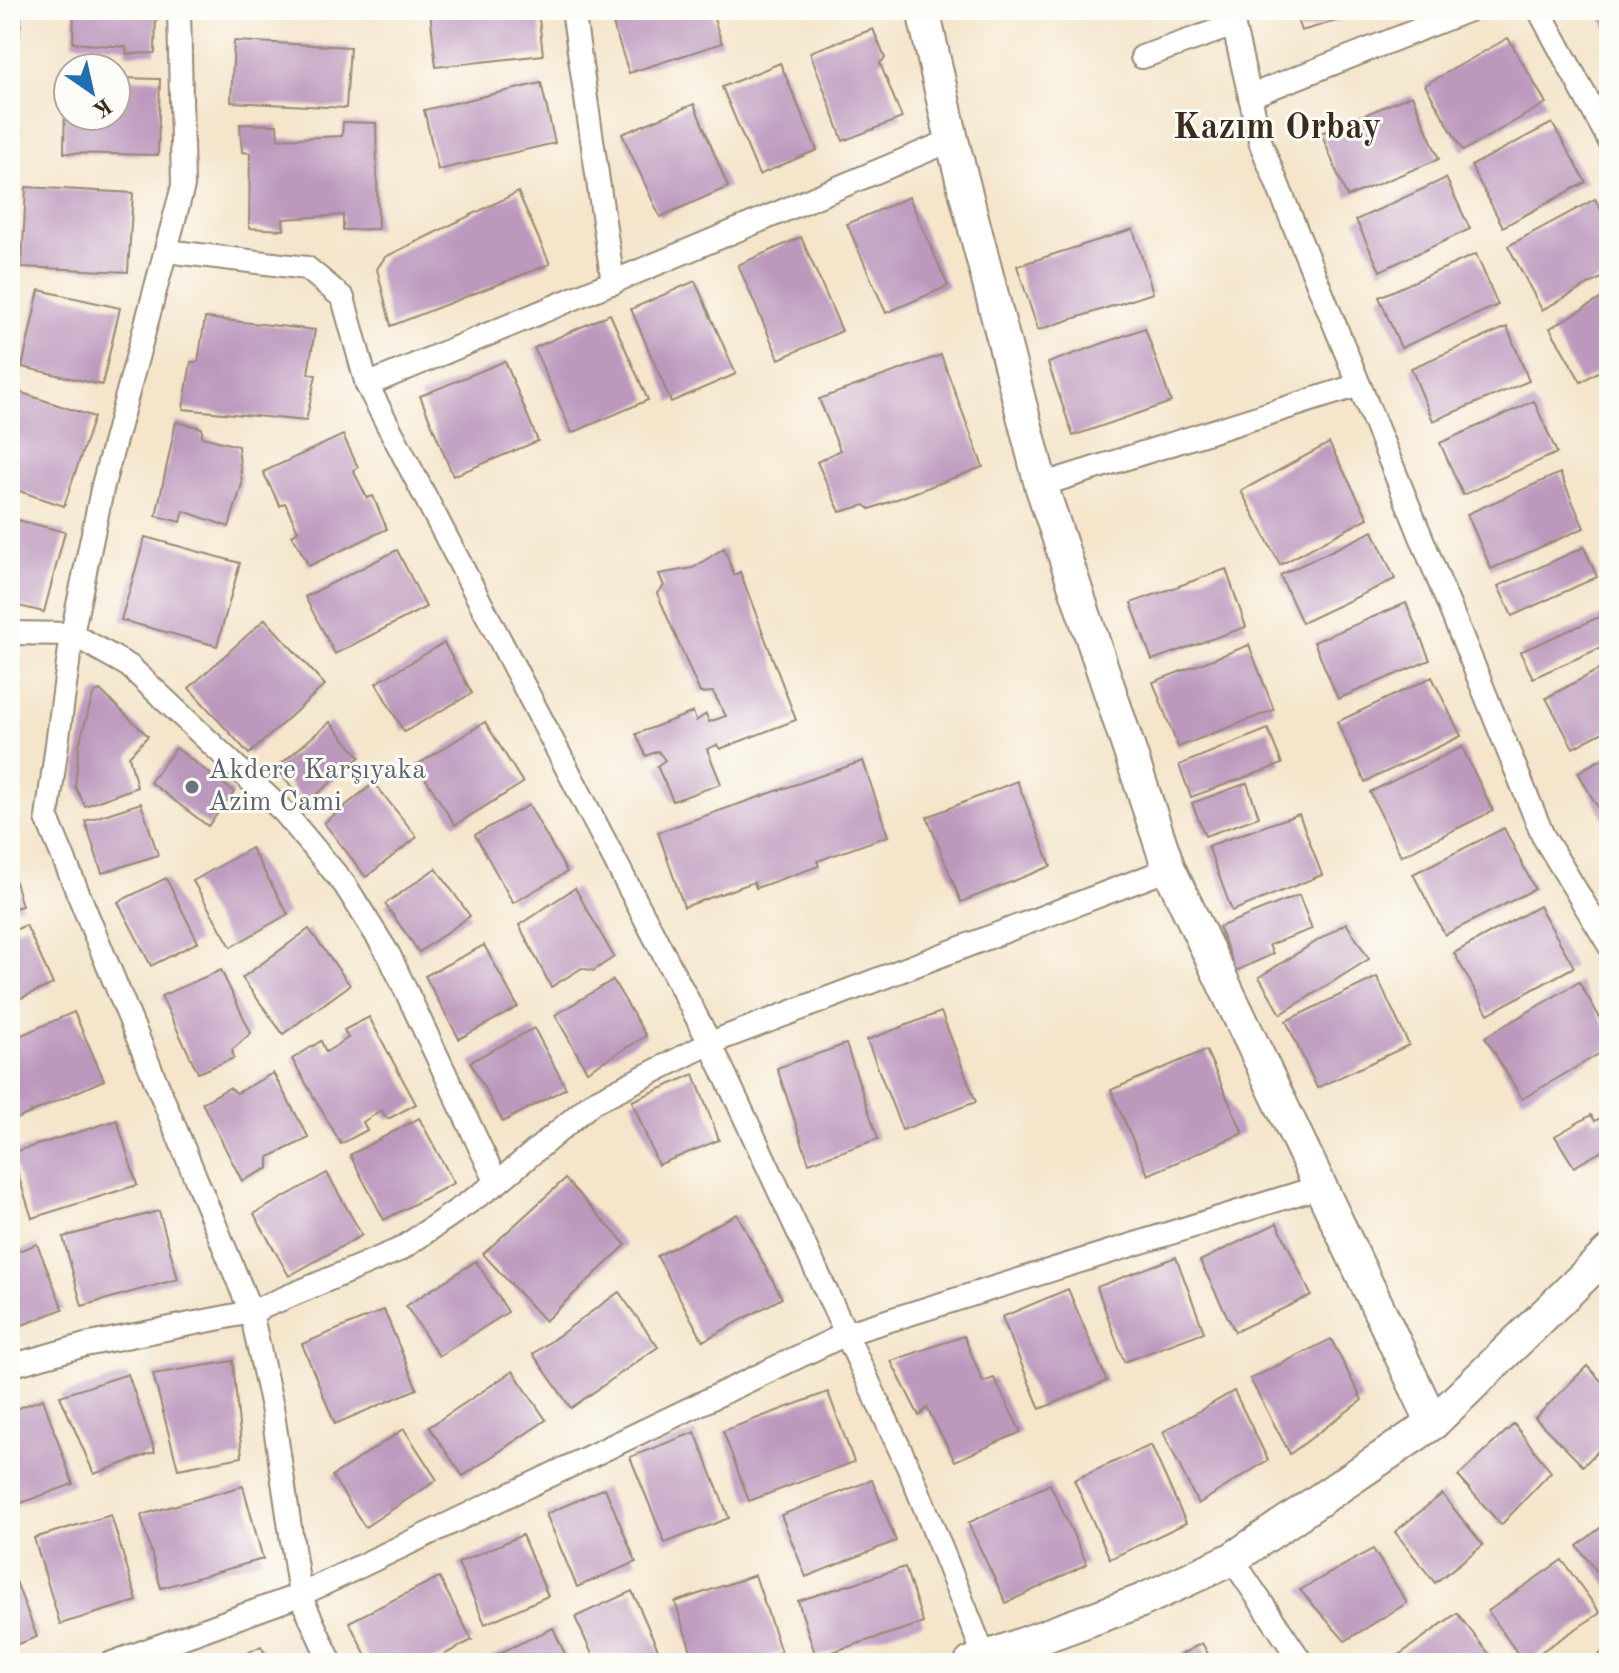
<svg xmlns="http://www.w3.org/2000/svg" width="1619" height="1673" viewBox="0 0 1619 1673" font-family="'Old Standard TT',serif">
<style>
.building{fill:#bc98bd}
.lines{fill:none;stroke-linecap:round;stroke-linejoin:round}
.street-casing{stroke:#988874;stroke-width:26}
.secondary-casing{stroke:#988874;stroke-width:36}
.street{stroke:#fff;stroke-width:22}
.secondary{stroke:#fff;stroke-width:32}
.worship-dot{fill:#6b7280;stroke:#fdfcf7;stroke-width:3}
.labels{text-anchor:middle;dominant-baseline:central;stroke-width:6;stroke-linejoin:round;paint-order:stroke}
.worship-label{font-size:28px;fill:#5b616d;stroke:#fdfcf7;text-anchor:start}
.district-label{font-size:36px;font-weight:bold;fill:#3b2a1e;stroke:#fdfcf7}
</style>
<rect width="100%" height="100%" fill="#fdfcf7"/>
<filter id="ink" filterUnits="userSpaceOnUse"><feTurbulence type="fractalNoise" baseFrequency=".0125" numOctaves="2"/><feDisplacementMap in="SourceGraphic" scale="16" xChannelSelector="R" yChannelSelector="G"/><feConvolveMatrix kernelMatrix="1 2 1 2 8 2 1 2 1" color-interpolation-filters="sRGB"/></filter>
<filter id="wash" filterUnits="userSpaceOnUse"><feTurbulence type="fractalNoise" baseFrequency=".006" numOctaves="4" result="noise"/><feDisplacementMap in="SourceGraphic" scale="32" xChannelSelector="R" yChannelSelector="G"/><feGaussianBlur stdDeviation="1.8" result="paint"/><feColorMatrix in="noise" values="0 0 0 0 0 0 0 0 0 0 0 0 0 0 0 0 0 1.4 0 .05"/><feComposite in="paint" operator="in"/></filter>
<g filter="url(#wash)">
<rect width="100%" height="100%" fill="#f4e5cb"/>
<g id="blocks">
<g class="building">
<polygon points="10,10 22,10 16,70 10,70"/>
<polygon points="74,10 156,10 155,53 127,54 126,47 73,43"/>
<polygon points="538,10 543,55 436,67 430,11"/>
<polygon points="636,10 711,10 722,43 629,73 611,18"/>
<polygon points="1294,10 1370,10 1371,11 1301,31"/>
<polygon points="1597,10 1609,10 1609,32"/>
<polygon points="873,29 885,58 880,63 902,118 843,141 810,52"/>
<polygon points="1508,38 1546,103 1463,151 1425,85"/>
<polygon points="234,41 350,47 346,108 231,102"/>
<polygon points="780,63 817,150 759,175 722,87"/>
<polygon points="116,78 160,79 158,155 64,153 65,97 68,116 116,116"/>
<polygon points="541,83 555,143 438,170 424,110"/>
<polygon points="1412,95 1439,159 1347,197 1321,133"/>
<polygon points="694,104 728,187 660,217 622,134"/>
<polygon points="343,122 376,123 378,229 343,230 343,215 283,219 284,230 249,228 250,153 242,152 240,124 277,125 278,139 342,136"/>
<polygon points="1552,123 1586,182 1503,227 1471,166"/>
<polygon points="1446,178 1470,229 1380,271 1356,220"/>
<polygon points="26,187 133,193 128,272 22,267"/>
<polygon points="518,192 550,264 391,326 377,269 385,257"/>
<polygon points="909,197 948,286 886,313 847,224"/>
<polygon points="1595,199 1609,225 1609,274 1542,310 1508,246"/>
<polygon points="1133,229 1153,293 1038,330 1017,266"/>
<polygon points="801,237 842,331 779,359 738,265"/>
<polygon points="1476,254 1498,305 1401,348 1379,297"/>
<polygon points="695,281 736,374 671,402 631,309"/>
<polygon points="39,290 120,308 102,385 22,367"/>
<polygon points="1609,294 1609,365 1581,382 1550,328"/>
<polygon points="610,314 648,400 572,433 534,348"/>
<polygon points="205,318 315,330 308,374 316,375 306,421 183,409 191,362 198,362"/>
<polygon points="1507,327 1529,381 1433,421 1411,368"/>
<polygon points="1145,328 1171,402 1073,436 1048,363"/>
<polygon points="941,355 983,467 870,509 865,505 840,512 817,462 840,450 819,399"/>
<polygon points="505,361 538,441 453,476 420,396"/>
<polygon points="10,389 94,417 64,506 10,488"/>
<polygon points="1534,401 1557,453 1463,495 1440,443"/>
<polygon points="176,422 202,428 202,437 238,446 242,484 229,527 184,511 181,522 156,516"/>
<polygon points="343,435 358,467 353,470 367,498 373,496 387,529 309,566 292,535 298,531 285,503 280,506 263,472"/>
<polygon points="1329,443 1368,518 1280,565 1241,491"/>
<polygon points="1560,473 1584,528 1491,569 1467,514"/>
<polygon points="10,518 65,532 44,612 10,604"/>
<polygon points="1373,531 1395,579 1302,623 1280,575"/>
<polygon points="145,537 240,563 217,646 121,620"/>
<polygon points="1584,547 1597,577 1512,616 1498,586"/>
<polygon points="724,548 734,575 740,572 796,720 720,749 717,745 707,749 721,784 673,801 657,766 665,760 658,751 646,756 636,734 693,712 696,721 706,714 709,722 726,716 713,692 700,693 657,593 664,586 659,574 693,568"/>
<polygon points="397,550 426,607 335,654 305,597"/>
<polygon points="1226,569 1246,627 1152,660 1131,603"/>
<polygon points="1406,603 1430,660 1338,699 1314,642"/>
<polygon points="1608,613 1609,644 1533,678 1520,652"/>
<polygon points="265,619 325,685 249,754 189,688"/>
<polygon points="444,643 472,693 404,732 376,683"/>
<polygon points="1249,645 1274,710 1178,747 1153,682"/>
<polygon points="1609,664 1609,729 1573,748 1546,698"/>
<polygon points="1432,677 1461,736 1365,782 1337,722"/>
<polygon points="100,690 148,736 129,756 137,787 85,806 75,787 79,744 93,695"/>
<polygon points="330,722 360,757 306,804 276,768"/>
<polygon points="485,722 523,783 455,825 417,765"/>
<polygon points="1268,729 1282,764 1191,797 1179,765"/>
<polygon points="1462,747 1493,811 1401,856 1370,792"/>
<polygon points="176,748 234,792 208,826 150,782"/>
<polygon points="1609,755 1609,818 1605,821 1578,772"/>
<polygon points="863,761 888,836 817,861 819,866 756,888 754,882 684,907 658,832"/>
<polygon points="1017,781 1051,866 961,902 927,817"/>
<polygon points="374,783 417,837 366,877 324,823"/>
<polygon points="1247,783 1259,817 1205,836 1192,803"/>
<polygon points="141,803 158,855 102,873 85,821"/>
<polygon points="529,805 567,872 513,903 475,835"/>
<polygon points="1299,814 1322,875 1232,911 1208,846"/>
<polygon points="1504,828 1535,889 1445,935 1413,874"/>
<polygon points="251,848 288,914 231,947 193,881"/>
<polygon points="10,864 22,906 10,909"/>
<polygon points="436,868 470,916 419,952 385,904"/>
<polygon points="166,878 198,942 151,966 118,902"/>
<polygon points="575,888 614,957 593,971 582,968 551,987 519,925"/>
<polygon points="1299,895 1312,929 1269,945 1273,954 1236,971 1219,927"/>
<polygon points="1539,906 1574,967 1488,1014 1454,953"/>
<polygon points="1346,923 1369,959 1281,1014 1259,977"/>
<polygon points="26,925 53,984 10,1003 10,932"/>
<polygon points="309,929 350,985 283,1034 242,978"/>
<polygon points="484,945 518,1007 459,1039 425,976"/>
<polygon points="221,970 251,1033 232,1050 234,1058 198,1073 161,996"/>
<polygon points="1377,977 1409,1045 1317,1088 1286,1021"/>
<polygon points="613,980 646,1036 587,1071 555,1015"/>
<polygon points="1579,982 1609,1033 1609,1048 1522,1099 1485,1037"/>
<polygon points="74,1012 104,1080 10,1122 10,1040"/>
<polygon points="941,1012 976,1102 902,1130 867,1040"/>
<polygon points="369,1017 416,1104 388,1119 381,1110 363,1122 367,1130 341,1144 292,1059 321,1041 326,1052 348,1038 344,1030"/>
<polygon points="534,1028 566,1088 503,1122 470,1062"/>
<polygon points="846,1044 878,1139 809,1163 777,1068"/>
<polygon points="1206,1050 1243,1133 1148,1175 1111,1090"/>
<polygon points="273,1073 309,1138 269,1157 269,1168 242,1181 202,1103 229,1088 237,1093"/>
<polygon points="694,1074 719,1140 658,1165 632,1101"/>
<polygon points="1609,1106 1609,1147 1574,1167 1555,1136 1591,1115 1595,1121 1606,1115 1602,1109"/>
<polygon points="419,1118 454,1183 384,1220 350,1155"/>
<polygon points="117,1120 137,1185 32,1218 11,1153"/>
<polygon points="327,1173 362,1235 289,1276 254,1214"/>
<polygon points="565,1179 626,1245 545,1321 483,1254"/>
<polygon points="159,1211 178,1279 82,1306 63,1237"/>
<polygon points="737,1214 782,1298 703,1341 657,1256"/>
<polygon points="1277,1223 1311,1295 1235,1332 1200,1261"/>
<polygon points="37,1244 63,1309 10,1330 10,1254"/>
<polygon points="1176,1257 1204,1332 1124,1362 1097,1287"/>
<polygon points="476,1261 508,1312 439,1356 406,1306"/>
<polygon points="1068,1289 1107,1381 1040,1409 1002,1317"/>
<polygon points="619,1292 658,1347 571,1408 533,1354"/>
<polygon points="384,1310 417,1389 335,1424 302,1344"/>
<polygon points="964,1336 983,1382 994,1378 1021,1432 955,1461 927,1408 919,1416 891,1361"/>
<polygon points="1331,1339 1362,1400 1290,1454 1250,1379"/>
<polygon points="233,1361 242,1457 178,1469 153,1374"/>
<polygon points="1587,1366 1609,1389 1609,1440 1583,1466 1535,1418"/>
<polygon points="513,1371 546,1420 463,1476 429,1427"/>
<polygon points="128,1374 155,1452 94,1474 60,1396"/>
<polygon points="1234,1391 1268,1460 1198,1504 1163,1432"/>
<polygon points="828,1392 854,1462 749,1501 723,1431"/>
<polygon points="43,1399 73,1484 10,1507 10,1411"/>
<polygon points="1514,1424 1551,1472 1501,1525 1458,1476"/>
<polygon points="404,1429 437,1480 365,1527 332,1476"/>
<polygon points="695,1432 729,1518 665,1543 630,1457"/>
<polygon points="1151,1445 1186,1523 1110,1559 1074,1480"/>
<polygon points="872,1480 896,1541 806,1577 781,1515"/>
<polygon points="1050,1484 1087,1564 1006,1603 968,1523"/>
<polygon points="243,1486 263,1559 161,1588 141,1515"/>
<polygon points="605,1488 636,1562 577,1587 546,1514"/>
<polygon points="1442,1494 1483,1545 1435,1583 1395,1532"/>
<polygon points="111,1515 137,1601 60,1624 34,1538"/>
<polygon points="1609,1521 1609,1587 1577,1546"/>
<polygon points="522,1535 548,1596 485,1624 458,1563"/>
<polygon points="1373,1549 1407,1603 1345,1641 1300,1590"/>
<polygon points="1562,1560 1600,1613 1524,1663 1488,1611"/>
<polygon points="10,1566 37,1637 10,1647"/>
<polygon points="905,1567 923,1623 816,1657 798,1601"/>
<polygon points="755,1575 781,1652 747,1663 695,1663 675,1602"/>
<polygon points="439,1577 472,1640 428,1663 370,1663 349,1622"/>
<polygon points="632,1591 664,1663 596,1663 575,1617"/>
<polygon points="1457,1613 1496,1663 1388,1663"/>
<polygon points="553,1628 569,1663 494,1663 491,1657"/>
<polygon points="1202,1643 1213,1663 1165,1663"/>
<polygon points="261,1646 270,1663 228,1663"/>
</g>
</g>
</g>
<g filter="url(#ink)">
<use href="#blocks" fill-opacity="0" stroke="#988874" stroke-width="2"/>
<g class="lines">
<g class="street-casing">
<g id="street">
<polyline points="179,10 183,186 103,485 72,634 47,818 251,1312 272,1407 300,1595 331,1663"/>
<polyline points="573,10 613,283"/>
<polyline points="1230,10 1261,144 1543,836 1609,945"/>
<polyline points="1539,10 1609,140"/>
<polyline points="1142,57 1234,25"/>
<polyline points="1250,96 1469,10"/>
<polyline points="952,140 367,385 710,1043 911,1473 987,1663"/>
<polyline points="166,251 307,268 343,298 367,385"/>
<polyline points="1041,485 1359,385"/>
<polyline points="10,633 72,634 129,666 284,812 345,885 389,955 497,1183"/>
<polyline points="10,1366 85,1345 251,1312 401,1249 497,1183 592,1103 710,1043 1169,869"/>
<polyline points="1232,1559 1302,1663"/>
<polyline points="112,1663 300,1595 848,1333 1322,1186"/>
<polyline points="1608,1663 1609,1662"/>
</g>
</g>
<g class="secondary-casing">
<g id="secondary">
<polyline points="923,10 952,140 1041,485 1169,869 1433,1423"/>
<polyline points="971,1663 1141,1601 1232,1559 1433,1423 1609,1252"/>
</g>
</g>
<use href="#street" class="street"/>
<use href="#secondary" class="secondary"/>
</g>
</g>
<circle class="worship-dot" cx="192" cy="787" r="8"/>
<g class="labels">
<g class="worship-label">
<text x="208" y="771">Akdere Karşıyaka<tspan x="208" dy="32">Azim Cami</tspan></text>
</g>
<g class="district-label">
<text x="1277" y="129">Kazım Orbay</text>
</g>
</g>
<rect width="1619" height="1673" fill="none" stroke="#fdfcf7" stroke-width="40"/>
<g transform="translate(92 92) rotate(146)"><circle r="38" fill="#fdfcf7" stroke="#afa8a0" stroke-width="2"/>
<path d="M0-6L14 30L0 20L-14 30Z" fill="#1f6fb2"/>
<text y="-12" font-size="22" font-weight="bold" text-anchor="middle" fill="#3b2a1e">K</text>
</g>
</svg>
